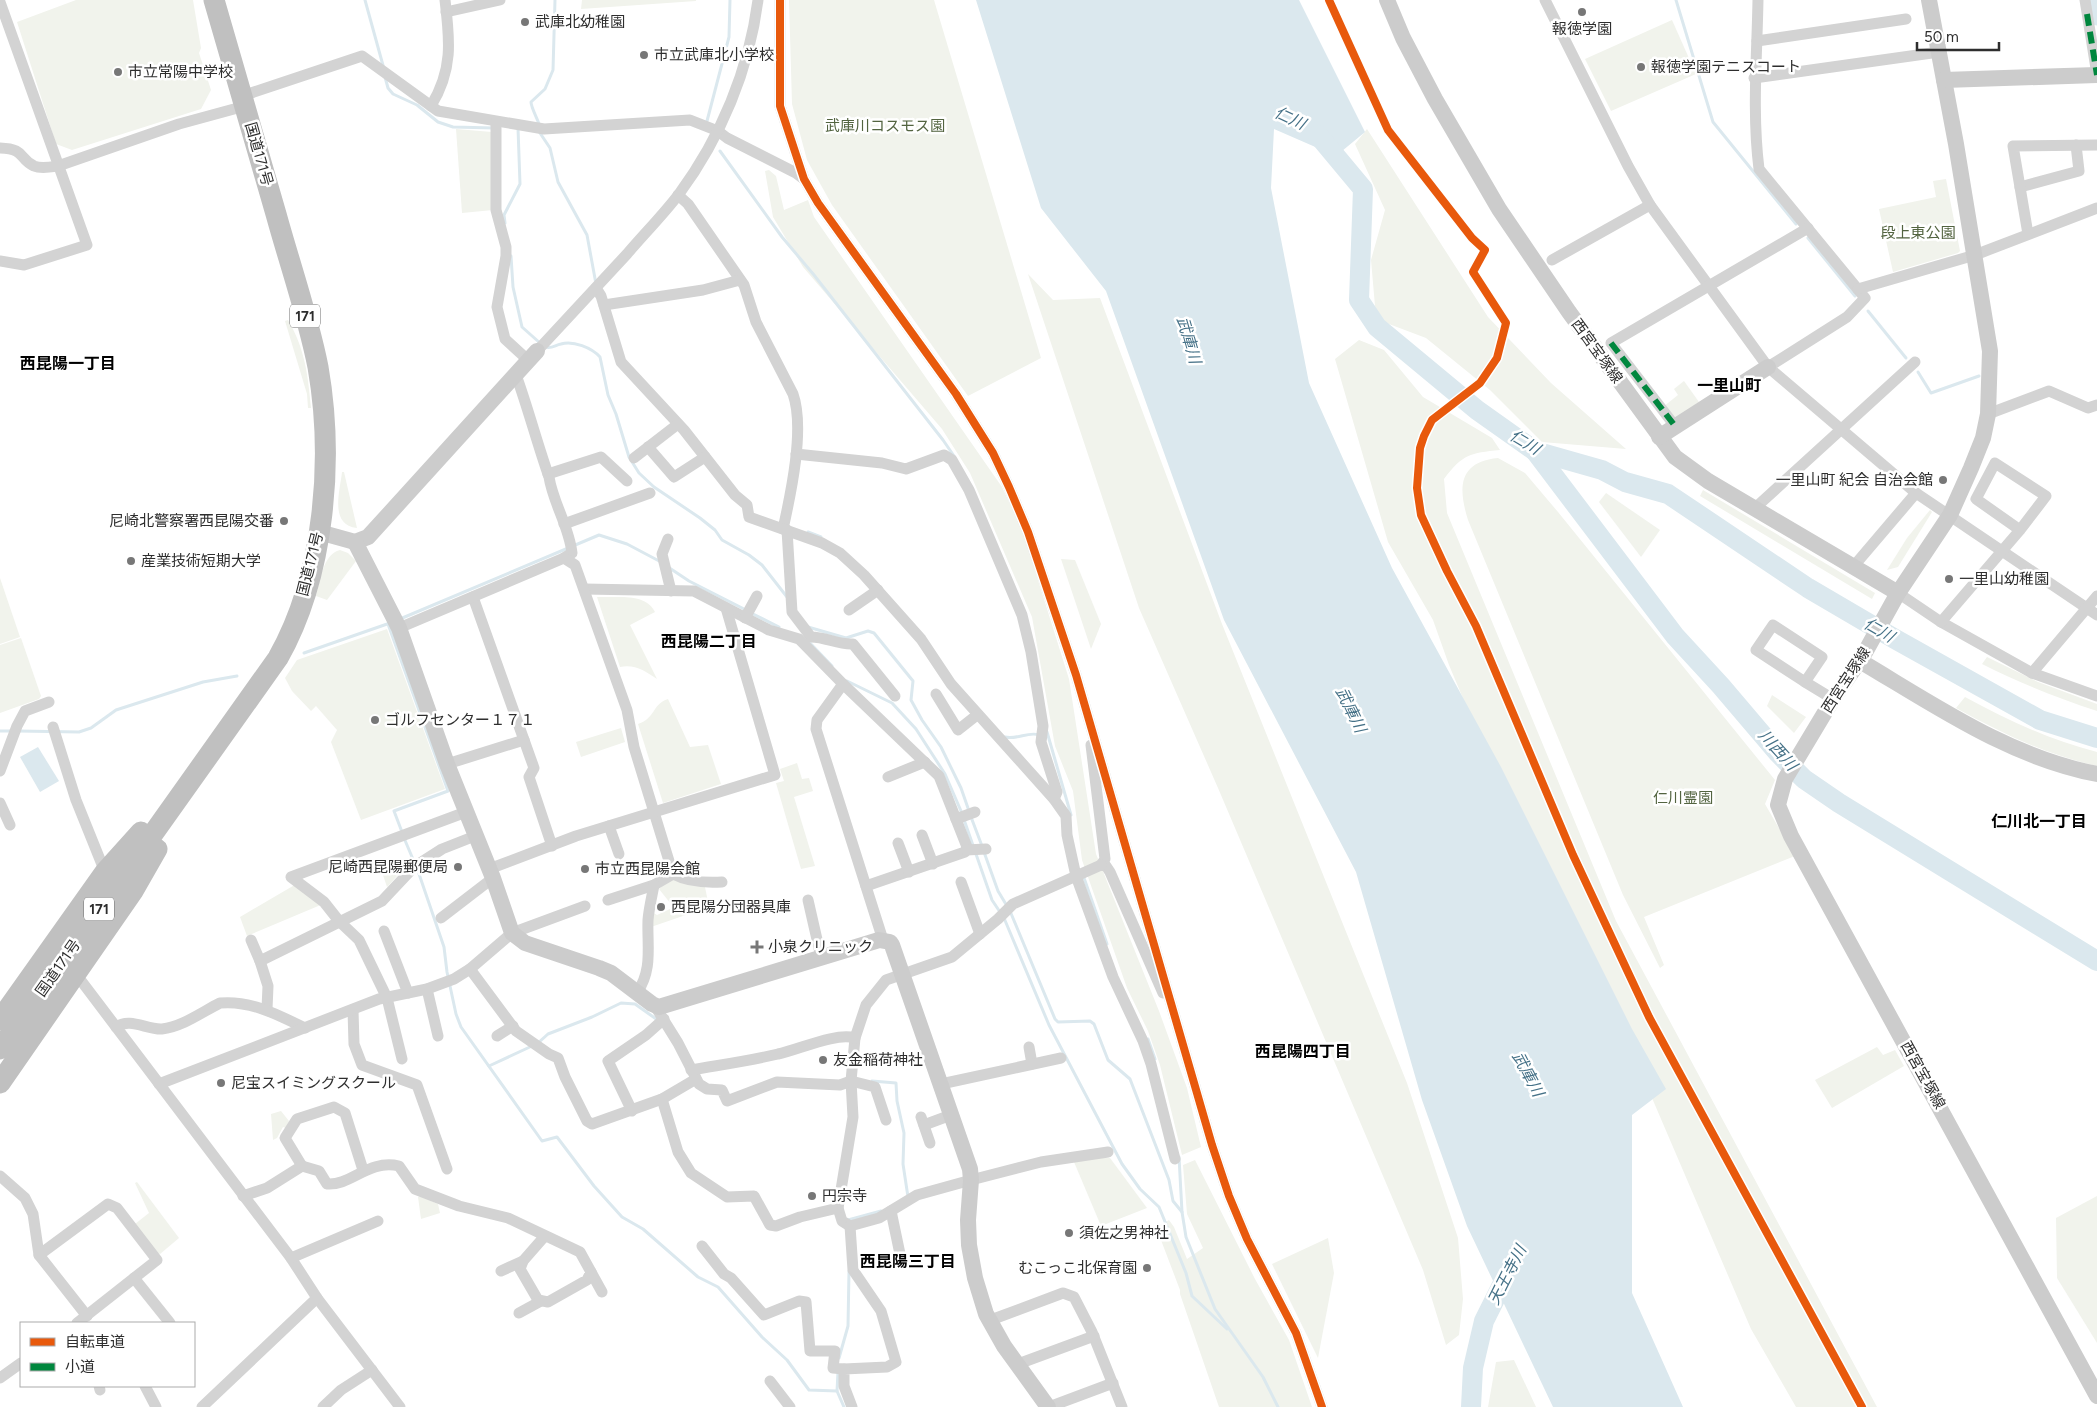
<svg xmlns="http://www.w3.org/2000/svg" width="2097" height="1407" viewBox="0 0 2097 1407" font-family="Figtree,'Noto Sans JP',sans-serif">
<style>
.green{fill:#f1f3ec}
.water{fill:#dbe8ee}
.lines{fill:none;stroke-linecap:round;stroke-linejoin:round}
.stream{stroke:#dbe8ee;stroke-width:3}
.canal{stroke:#dbe8ee;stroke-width:11}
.river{stroke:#dbe8ee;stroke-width:20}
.street{stroke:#d3d3d3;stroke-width:11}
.secondary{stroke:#ccc;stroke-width:16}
.highway{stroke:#c0c0c0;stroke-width:21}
.quiet{stroke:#00873e;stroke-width:6;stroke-dasharray:12 6;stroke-linecap:butt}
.cycleway-casing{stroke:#fff;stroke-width:11}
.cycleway{stroke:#e8590c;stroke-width:8}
.poi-dot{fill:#777;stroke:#fff;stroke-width:2}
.labels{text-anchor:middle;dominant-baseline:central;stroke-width:5;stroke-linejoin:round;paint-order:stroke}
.shield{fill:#fff;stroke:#6d6d6d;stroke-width:1}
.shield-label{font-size:14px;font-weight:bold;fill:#2e2e2e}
.poi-label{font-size:15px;fill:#2e2e2e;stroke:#fff;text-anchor:start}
.park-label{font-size:15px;fill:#536440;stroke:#fff}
.street-label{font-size:15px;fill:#2e2e2e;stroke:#fff}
.water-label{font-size:16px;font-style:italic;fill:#457187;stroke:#fff}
.neighbourhood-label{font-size:16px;font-weight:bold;fill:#000;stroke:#fff}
</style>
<rect width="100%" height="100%" fill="#fff"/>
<g class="green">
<polygon points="76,0 193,0 201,48 199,53 211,90 201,109 72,150 56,144 17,22"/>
<polygon points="582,0 696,0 696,1 581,9"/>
<polygon points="789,0 934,0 1041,358 968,396 832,205 807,160 792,104"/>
<polygon points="1672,20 1696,74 1611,111 1585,59"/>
<polygon points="456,129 492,132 493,210 462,213"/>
<polygon points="1367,129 1488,317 1551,383 1626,449 1542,442 1490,390 1426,338 1381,321 1375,306 1371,260 1385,210 1355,144"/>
<polygon points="769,170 776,176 784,210 808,200 814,217 1002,487 1022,529 1069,679 1096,854 1159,1011 1187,1088 1201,1147 1182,1155 1160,1065 1148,1031 1127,988 1082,860 1073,791 1055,746 1032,617 970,473 942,429 803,267 773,217 765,171"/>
<polygon points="1946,179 1960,251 1958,253 1893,272 1879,209 1936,197 1933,181"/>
<polygon points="1028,274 1053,300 1100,298 1222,624 1407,1083 1458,1238 1463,1299 1459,1335 1446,1345 1423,1270 1218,788 1139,608"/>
<path d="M288,320C305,349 308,375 311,408H308L307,394L285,321Z"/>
<path d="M1359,340L1384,350L1423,397L1492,438L1500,450C1470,453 1463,454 1444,479L1447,513L1616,921L1877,1407H1796L1751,1329L1649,1091L1538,877L1449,665L1433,620L1388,542L1335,359Z"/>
<polygon points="1684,381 1699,402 1673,420 1663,407 1678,395 1674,389"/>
<path d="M1498,458L1525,473L1558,512L1775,780L1765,804L1795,856L1644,917L1664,965L1660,968L1623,895L1468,520C1458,488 1458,462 1498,458Z"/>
<path d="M342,472H344L357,528C329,525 340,491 342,472Z"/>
<polygon points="1703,490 1875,593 1872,599 1700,496"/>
<polygon points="1606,493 1660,530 1641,557 1599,502"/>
<polygon points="1930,510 1932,512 1898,567 1887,570 1907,538"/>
<path d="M340,550L348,553L356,561L327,600L316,596C320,581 323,554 340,550Z"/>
<polygon points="1061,559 1075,560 1101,624 1091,649"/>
<polygon points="0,578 20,637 0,644"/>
<path d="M597,597C615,598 646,592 655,612L630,625L657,679C645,671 635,664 620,667Z"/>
<polygon points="387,629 445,789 361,820 331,742 337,730 316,706 311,711 292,691 285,678 297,660"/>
<polygon points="21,638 41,696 39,699 0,713 0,645"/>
<path d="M1987,657L2038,682L2097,704V711C2057,698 2020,683 1982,664Z"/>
<polygon points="1772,695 1806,717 1794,733 1767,706"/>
<path d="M1965,697C2007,720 2050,740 2097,752V766C2047,755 2001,733 1956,708Z"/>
<path d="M668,699L690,747L708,745L721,784L663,803L638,724C656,718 652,704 668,699Z"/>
<polygon points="621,728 625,742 581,757 576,742"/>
<polygon points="797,763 802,779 809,778 813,791 794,797 815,866 801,869 776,783 784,781 780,769"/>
<polygon points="411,861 387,887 382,872"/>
<polygon points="670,879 705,887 709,907 651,927 652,912 657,915 670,909 671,904 659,889"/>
<polygon points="298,883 323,904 247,936 240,917"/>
<polygon points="1877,1047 1883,1055 1895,1050 1904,1066 1832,1108 1815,1080"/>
<polygon points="281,1111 289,1121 286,1128 283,1127 277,1138 273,1140 271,1114"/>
<polygon points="1091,1158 1110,1158 1147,1208 1101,1226 1074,1162"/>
<polygon points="1195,1160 1255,1279 1289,1340 1312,1407 1219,1407 1180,1294 1180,1290 1156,1227 1169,1220 1174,1227 1187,1259 1203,1248 1187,1214 1183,1165"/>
<polygon points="137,1182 179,1238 160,1254 154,1251 135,1224 149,1213 135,1183"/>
<polygon points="420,1196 438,1204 440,1213 421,1219 418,1197"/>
<polygon points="2097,1196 2097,1343 2057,1278 2056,1218"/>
<polygon points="1328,1238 1334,1273 1318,1358 1272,1264"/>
<polygon points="1514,1360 1536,1407 1488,1407 1496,1362"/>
</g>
<g class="water">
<polygon points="976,0 1299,0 1365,132 1336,156 1274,129 1271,188 1309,383 1392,568 1501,767 1632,1029 1666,1089 1632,1115 1632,1293 1683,1407 1553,1407 1467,1226 1422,1100 1356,872 1224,620 1106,291 1041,208"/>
<polygon points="38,747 59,781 40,792 20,757"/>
</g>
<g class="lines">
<g class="stream">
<polyline points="365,0 384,69"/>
<polyline points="1676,0 1713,122 1796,224"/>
<polyline points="385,77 388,88 393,94 417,105 438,122 453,127 494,128"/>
<polyline points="707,121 729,37 730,0"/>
<path d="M539,124C537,118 531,107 531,102L545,89L553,70L555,0"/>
<polyline points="540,133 550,148 558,182 587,235 596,284"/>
<polyline points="720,151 782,237 814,275 943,440 954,456"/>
<polyline points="505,223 504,215 520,184 518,128"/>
<polyline points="1808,238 1855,296"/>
<polyline points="511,256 513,287 522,327 540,343"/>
<polyline points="1868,311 1906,358"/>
<path d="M545,347C552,349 555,345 561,344C573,340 592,348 600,357L608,395L616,414L629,457L639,473L654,487L700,518L715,530L722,540L749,555L762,565L787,597"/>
<polyline points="1918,372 1931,393 1979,376"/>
<polyline points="808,532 821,537"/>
<polyline points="668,567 689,581 746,610"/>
<polyline points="751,613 779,627"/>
<polyline points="400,619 599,535 627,544 661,562"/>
<polyline points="388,624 448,791 394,811 402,832"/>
<polyline points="808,627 846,638 868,631 874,633 913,681 911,700 922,720 941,747 961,788 969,811"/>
<polyline points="809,642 832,666"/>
<polyline points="304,653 390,623"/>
<polyline points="847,681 892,703 916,729 945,774 961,811 992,900 1000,912"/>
<polyline points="0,731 12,731"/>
<polyline points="18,731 79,732 91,728 116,710 203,682 237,676"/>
<polyline points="1047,732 1071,815"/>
<path d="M1005,737C1017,740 1029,731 1039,735"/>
<polyline points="971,817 982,846"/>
<polyline points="404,838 418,871 444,947 447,972 456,1014 461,1027 542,1141 557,1137 594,1186 622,1217 643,1229 698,1277 718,1287 762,1337 787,1360 809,1390 837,1391 844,1407"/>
<polyline points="984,852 998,891 1007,906"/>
<polyline points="1083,875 1107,944"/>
<polyline points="1010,911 1055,1019 1058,1022 1090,1021 1094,1024 1108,1060 1130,1079 1169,1180 1173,1201 1182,1212"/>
<polyline points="1004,918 1049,1025 1122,1164 1140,1189 1159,1207 1186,1273 1192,1296 1227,1329"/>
<polyline points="1148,1039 1155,1059"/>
<polyline points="538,1043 548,1034 592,1017 621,1003 635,1004 659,1021"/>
<polyline points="489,1066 532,1046"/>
<polyline points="872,1081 896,1083 897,1101 904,1133 903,1164 908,1197"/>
<polyline points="1179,1157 1182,1212 1186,1237 1215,1309 1263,1377 1278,1407"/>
<polyline points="848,1220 881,1211"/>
<polyline points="839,1358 848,1326 849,1271"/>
<polyline points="837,1391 838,1372"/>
</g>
<polyline class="canal" points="2094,0 2097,20"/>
<g class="river">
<polyline points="1318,135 1363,189 1359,300 1377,327 1477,410 1535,451 1602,470 1625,482 1668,494 1808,588 1895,639 2040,720 2097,738"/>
<polyline points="1535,451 1675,636 1721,686 1778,753 1804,779 1839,803 2097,961"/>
<polyline points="1471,1407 1473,1368 1484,1321 1510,1269"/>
</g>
<g class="street">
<polyline points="780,0 780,106 804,179 818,203 956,394 993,453 1009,487 1028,532 1076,675 1212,1145 1229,1196 1247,1239 1296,1333 1322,1407"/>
<polyline points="1545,0 1628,166 1650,205 1768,367 1916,493 2097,615"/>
<path d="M1758,0C1757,57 1752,113 1759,169L1865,298L1847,317L1768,367"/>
<polyline points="2085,0 2097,75"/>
<polyline points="0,2 87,245 24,265 0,261"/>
<polyline points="446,12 500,0"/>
<polyline points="1757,41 1906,19"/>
<polyline points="1754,78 1939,52"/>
<polyline points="242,96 362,56 438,111 544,129 690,120 718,131 727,138 796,173 804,179"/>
<path d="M431,106C453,70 450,41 445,0"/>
<polyline points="496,122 496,210 506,247 506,256 497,307 505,339 529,361"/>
<path d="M0,148C26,149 18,158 34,166C41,169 51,167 58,166L179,124L245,106"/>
<polyline points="2020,187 2079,171 2076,145"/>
<path d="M678,195L688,204L744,285L756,322L793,394C805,428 791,493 783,529"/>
<polyline points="2028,234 2013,146 2097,145"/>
<polyline points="1552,260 1650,205"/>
<polyline points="596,288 601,296 621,362 684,430 735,495 747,505 749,517 822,543 840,553 864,575 921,639 951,684 1054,799 1066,816 1067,835 1076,876 1113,977 1143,1041 1151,1064 1175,1159"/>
<polyline points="1858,289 1975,255 2097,208"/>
<polyline points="604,305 703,290 740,280"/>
<path d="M537,351C567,319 597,286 627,254C644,234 663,215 679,194C721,137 749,70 758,0"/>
<path d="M516,375C528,408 537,443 549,477C553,503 569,526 572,553L564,558"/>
<polyline points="1988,414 2049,391 2088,408 2097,405"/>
<polyline points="1675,426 1611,343 1808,228"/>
<polyline points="648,447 674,477 705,457"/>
<polyline points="796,454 882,463 906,469 944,455 952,460 969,490 1022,615 1031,652 1043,726 1041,742 1057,792 1054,799"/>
<polyline points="634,458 678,424"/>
<polyline points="548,474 601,457 627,481"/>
<polyline points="1755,508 1915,362"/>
<polyline points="564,524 650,493"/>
<path d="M787,530L792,612L811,637C826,637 838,645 853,644L895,696"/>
<polyline points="668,539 662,554 671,591"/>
<polyline points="1853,567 1916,493"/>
<polyline points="584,589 694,591 769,630 799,639 843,684 817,720 816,729 883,940"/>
<polyline points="1898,593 1941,622 2032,673 2097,696"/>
<polyline points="473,597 534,768 529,777 552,846"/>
<polyline points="849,610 878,590"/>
<polyline points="745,618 757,596"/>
<polyline points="1941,622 2020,530 2046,496 1995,463 1976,499 2020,530"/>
<polygon points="1773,625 1822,657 1805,682 1756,650"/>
<polyline points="399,628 564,558 575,565 627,710 634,747 673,874"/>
<polyline points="2032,673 2097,596"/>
<polyline points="1805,682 1833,699"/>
<polyline points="843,684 939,776 967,847 965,852 866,886"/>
<polyline points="936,694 958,730 977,715"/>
<polyline points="53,727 76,800 105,872"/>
<polyline points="1091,745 1105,859 1101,865 1106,866 1110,872 1163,993"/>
<polyline points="447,764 524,740"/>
<polyline points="0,771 17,726 25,711 49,702"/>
<polyline points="888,777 925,762"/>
<polyline points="0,803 10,825"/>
<polyline points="956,819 975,812"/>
<polyline points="609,826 619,854"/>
<polyline points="922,835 933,864"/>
<polyline points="898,843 909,872"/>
<polyline points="966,850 986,849"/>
<polyline points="1101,865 1013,904 998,919 952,957 886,980 866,1005 855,1038 851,1081 853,1117 838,1208 842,1221 850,1226 879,1218 917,1195 971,1180 1041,1162 1108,1152"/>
<polyline points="489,869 576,836 775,775 726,608"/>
<polyline points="961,882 980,934"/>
<path d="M608,900L654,885L673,874C688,882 705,883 722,882"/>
<polyline points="808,900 821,957"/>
<polyline points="441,918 493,878"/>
<polyline points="384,931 408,993"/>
<polyline points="251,940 260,961"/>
<polyline points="470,969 516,1031 549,1054 558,1058 565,1077 587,1121 592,1124 662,1099 696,1079"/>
<polyline points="76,974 291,1258 317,1298 400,1407"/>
<polyline points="427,989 438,1036"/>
<path d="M637,993C653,969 647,947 648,920C649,908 652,896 654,885"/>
<polyline points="655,1006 678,1043 699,1084 707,1089 722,1090 727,1101 777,1082 840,1085 851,1081 875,1087 886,1120"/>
<polyline points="267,1009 268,986 260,961 382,901 414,867 442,849 475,836"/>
<polyline points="353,1010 354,1044 362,1065 417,1085 447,1169"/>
<path d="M116,1027C130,1017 147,1030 162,1029C182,1027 202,1012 220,1003C251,1000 278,1015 305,1028"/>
<polyline points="497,1036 513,1026"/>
<polyline points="1029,1047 1032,1064"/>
<polyline points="402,1059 387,998 359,940 339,921 324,902 291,877 466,812"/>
<path d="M691,1070C719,1065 749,1061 778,1054C798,1050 836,1032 855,1038"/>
<polyline points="159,1084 379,999 427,989 454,979 470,969 512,933 585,906"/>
<polyline points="941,1084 1061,1058"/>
<polyline points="662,1099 678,1152 691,1173 727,1197 754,1196 770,1225 776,1226 800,1217 838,1208"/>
<polyline points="632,1111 608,1061 646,1035 664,1019"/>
<polyline points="921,1117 930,1143"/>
<polyline points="924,1125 951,1115"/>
<polyline points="302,1166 285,1138 297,1119 334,1107 345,1113 363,1170"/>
<polyline points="0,1176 25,1198 33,1214 39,1255 87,1316"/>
<path d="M243,1196L267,1188L302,1166L319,1171L327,1184C351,1186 368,1159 399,1166L415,1189L459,1206L508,1218L580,1252L591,1272L587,1280L548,1302L538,1300L520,1269L523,1261L544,1237"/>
<polyline points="891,1211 900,1254"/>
<polyline points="850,1226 853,1270 881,1311 896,1362 887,1367 844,1369 844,1386 852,1407"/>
<polyline points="702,1246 724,1274 731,1278 764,1315 799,1301 806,1302 810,1351 835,1351 833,1368 844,1369"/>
<polyline points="39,1255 108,1204 117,1208 157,1260 77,1323"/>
<polyline points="291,1258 378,1221"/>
<polyline points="501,1271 523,1261"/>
<polyline points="591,1272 602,1292"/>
<polyline points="134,1278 170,1323"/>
<polyline points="519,1313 541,1301"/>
<polyline points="988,1321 1063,1293 1074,1297 1092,1332 1122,1407"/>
<polyline points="1018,1364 1094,1336"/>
<polyline points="0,1378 21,1363"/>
<polyline points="770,1381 790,1407"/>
<polyline points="99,1386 100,1390"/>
<polyline points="145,1386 156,1407"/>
<polyline points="202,1407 317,1298"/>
<polyline points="323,1407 341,1390 372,1370"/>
<polyline points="1049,1407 1113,1383"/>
</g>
<g class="secondary">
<polyline points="1387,0 1403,38 1435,99 1499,209 1569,312 1675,457 1708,481 1898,593"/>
<polyline points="1929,0 1956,144 1990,351 1988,414 1983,438 1971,468 1950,515 1898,593 1863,656 1833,699 1785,779 1778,805 1791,836 2097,1396"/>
<polyline points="1944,80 2097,75"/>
<polyline points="1659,437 1768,367"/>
<polyline points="319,532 355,542 368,537 537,351"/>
<polyline points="355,542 399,628 447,764 493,878 512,933 525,943 599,968 611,973 652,1004 659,1007 879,940 890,942 892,945 970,1169 971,1180 968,1220 969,1245 975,1278 986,1314 1004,1346 1048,1407"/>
<path d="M1860,661C1936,706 2009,757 2097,774"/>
</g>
<g class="highway">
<polyline points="0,1020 105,872 141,832"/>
<path d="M0,1049L278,658C325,575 334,459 318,367C308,316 290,265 276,214C255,143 235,71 214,0"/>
<polyline points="0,1083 133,891 157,849"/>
</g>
<g class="quiet">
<polyline points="2087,14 2097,75"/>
<polyline points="1611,343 1675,426"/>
</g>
<g class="cycleway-casing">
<g id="cycleway">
<polyline points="780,0 780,106 804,179 818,203 956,394 993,453 1009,487 1028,532 1076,675 1212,1145 1229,1196 1247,1239 1296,1333 1322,1407"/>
<polyline points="1329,0 1388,130 1472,238 1485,250 1473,272 1506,323 1497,358 1480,383 1432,420 1424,436 1420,448 1417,488 1421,515 1447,571 1476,626 1573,855 1649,1017 1862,1407"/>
</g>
</g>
<use href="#cycleway" class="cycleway"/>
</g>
<g class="poi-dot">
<circle cx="1582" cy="12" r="5"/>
<circle cx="525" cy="22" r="5"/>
<circle cx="644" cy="55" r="5"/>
<circle cx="1641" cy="67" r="5"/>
<circle cx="118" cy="72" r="5"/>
<circle cx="1943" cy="480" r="5"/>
<circle cx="284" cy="521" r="5"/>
<circle cx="131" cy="561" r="5"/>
<circle cx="1949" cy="579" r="5"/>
<circle cx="375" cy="720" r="5"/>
<circle cx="458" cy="867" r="5"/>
<circle cx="585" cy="869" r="5"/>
<circle cx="661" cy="907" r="5"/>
<path d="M754.5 939.5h5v5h5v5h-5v5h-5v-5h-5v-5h5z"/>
<circle cx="823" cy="1060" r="5"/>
<circle cx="221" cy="1083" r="5"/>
<circle cx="812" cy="1196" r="5"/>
<circle cx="1069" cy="1233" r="5"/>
<circle cx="1147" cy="1268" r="5"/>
</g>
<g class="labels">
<g class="shield">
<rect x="290" y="304.5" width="30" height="23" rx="4"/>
<rect x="84" y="897.5" width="30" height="23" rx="4"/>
</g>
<g class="shield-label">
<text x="305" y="316">171</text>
<text x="99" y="909">171</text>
</g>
<g class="poi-label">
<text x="535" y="22">武庫北幼稚園</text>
<text x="1582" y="29" text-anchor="middle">報徳学園</text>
<text x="654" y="55">市立武庫北小学校</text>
<text x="1651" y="67">報徳学園テニスコート</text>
<text x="128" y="72">市立常陽中学校</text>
<text x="1933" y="480" text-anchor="end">一里山町 紀会 自治会館</text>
<text x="274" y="521" text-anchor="end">尼崎北警察署西昆陽交番</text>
<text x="141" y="561">産業技術短期大学</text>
<text x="1959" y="579">一里山幼稚園</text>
<text x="385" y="720">ゴルフセンター１７１</text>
<text x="448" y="867" text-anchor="end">尼崎西昆陽郵便局</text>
<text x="595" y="869">市立西昆陽会館</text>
<text x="671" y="907">西昆陽分団器具庫</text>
<text x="768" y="947">小泉クリニック</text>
<text x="833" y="1060">友金稲荷神社</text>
<text x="231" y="1083">尼宝スイミングスクール</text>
<text x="822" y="1196">円宗寺</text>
<text x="1079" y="1233">須佐之男神社</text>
<text x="1137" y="1268" text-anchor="end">むこっこ北保育園</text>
</g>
<g class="park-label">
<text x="885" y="126">武庫川コスモス園</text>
<text x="1918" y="233">段上東公園</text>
<text x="1683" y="798">仁川霊園</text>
</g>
<g class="street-label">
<text transform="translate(259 154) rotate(74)">国道171号</text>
<text transform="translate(1597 351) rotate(54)">西宮宝塚線</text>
<text transform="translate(310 564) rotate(-76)">国道171号</text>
<text transform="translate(1846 680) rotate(-57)">西宮宝塚線</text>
<text transform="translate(58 968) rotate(-55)">国道171号</text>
<text transform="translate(1923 1075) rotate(61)">西宮宝塚線</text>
</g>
<g class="water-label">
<text transform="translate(1290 118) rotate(25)">仁川</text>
<text transform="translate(1189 340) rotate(74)">武庫川</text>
<text transform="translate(1525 442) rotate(31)">仁川</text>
<text transform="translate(1879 630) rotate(30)">仁川</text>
<text transform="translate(1351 710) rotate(64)">武庫川</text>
<text transform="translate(1778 750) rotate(48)">川西川</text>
<text transform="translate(1528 1074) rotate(62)">武庫川</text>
<text transform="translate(1507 1275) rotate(-63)">天王寺川</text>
</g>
<g class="neighbourhood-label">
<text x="68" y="363">西昆陽一丁目</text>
<text x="1729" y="385">一里山町</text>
<text x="709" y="641">西昆陽二丁目</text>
<text x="2039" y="821">仁川北一丁目</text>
<text x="1303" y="1051">西昆陽四丁目</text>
<text x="908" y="1261">西昆陽三丁目</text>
</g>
</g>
<rect x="20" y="1322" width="175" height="65" fill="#ffffff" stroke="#ababab"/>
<rect x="30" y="1338" width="25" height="8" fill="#e8590c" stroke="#ababab"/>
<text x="65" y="1347" font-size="15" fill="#2e2e2e">自転車道</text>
<rect x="30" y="1363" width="25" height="8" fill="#00873e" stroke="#ababab"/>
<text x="65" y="1372" font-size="15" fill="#2e2e2e">小道</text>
<path d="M1917 42v8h82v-8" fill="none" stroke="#2e2e2e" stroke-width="2.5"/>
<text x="1924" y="42" font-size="15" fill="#2e2e2e" stroke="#ffffff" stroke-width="4" paint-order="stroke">50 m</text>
</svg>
